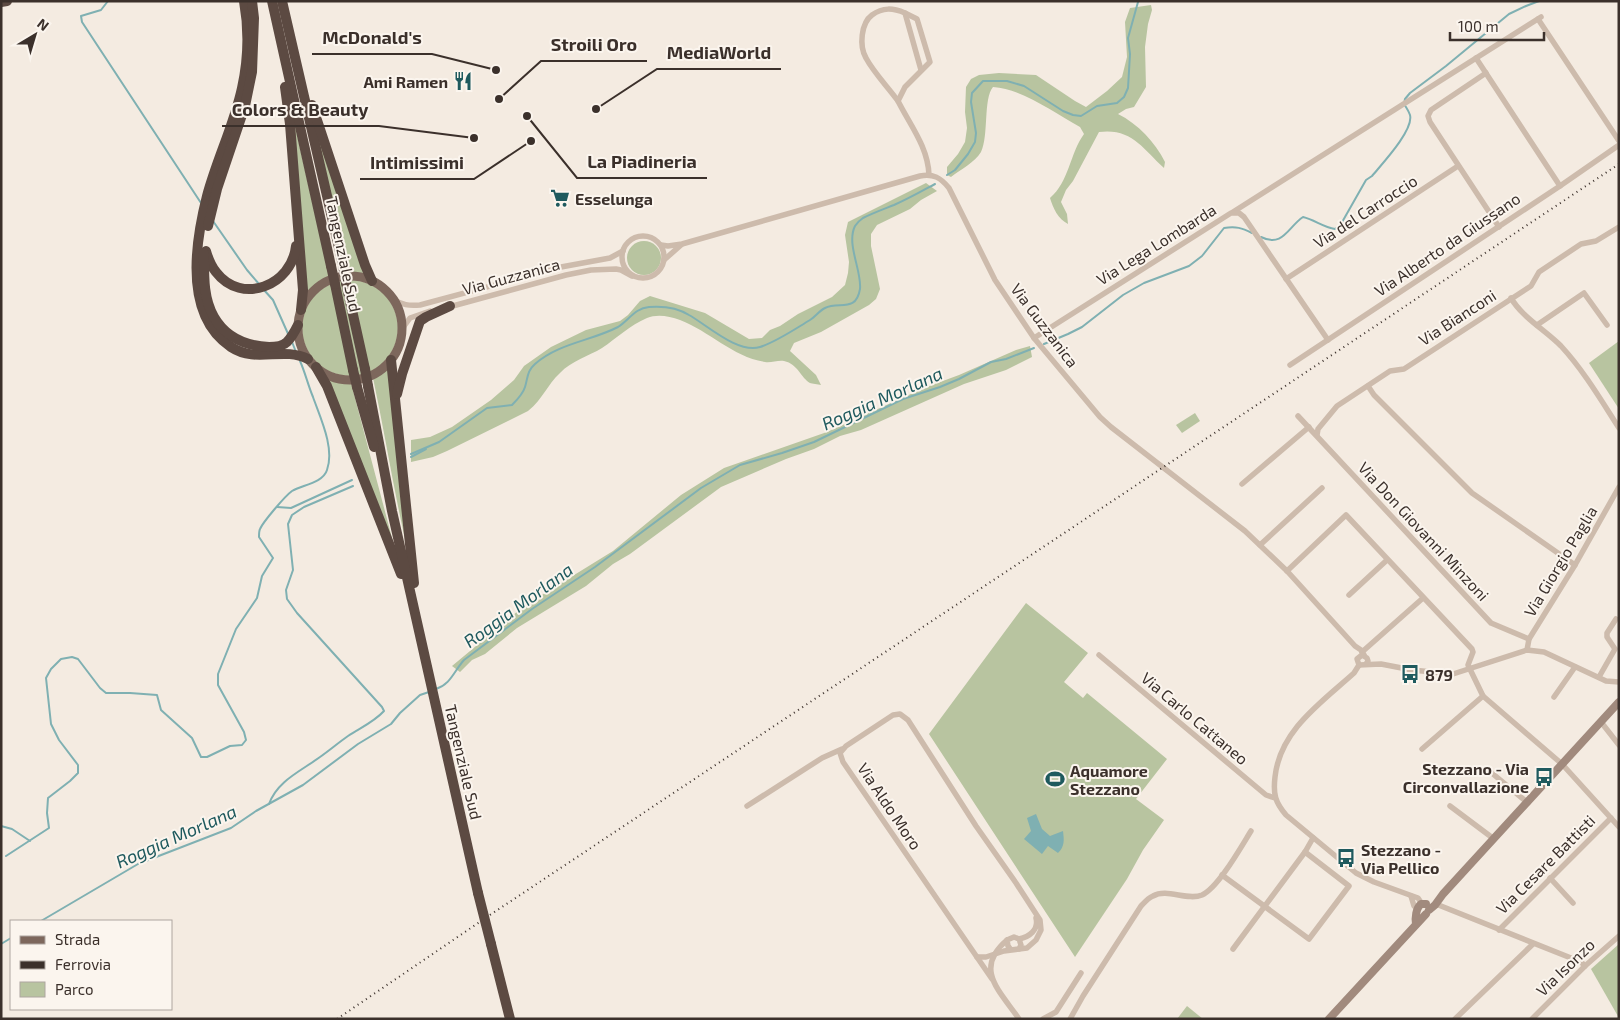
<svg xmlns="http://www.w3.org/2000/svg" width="1620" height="1020" viewBox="0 0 1620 1020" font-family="'Exo 2',sans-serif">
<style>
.green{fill:#b8c4a0}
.water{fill:#7fb0b2}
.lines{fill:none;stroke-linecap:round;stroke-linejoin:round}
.stream{stroke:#7fb0b2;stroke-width:2}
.street{stroke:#cdbbac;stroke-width:5.5}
.secondary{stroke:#a18a7d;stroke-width:8}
.primary{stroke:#7d675c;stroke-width:9}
.highway{stroke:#5c4a42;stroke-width:10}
.rail{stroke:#3b302b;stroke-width:2;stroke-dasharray:1 4;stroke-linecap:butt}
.highway-bridge{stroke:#5c4a42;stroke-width:10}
.labels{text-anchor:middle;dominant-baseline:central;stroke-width:4;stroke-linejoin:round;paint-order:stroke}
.poi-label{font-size:16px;font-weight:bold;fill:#3b302b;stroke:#fbf5ee;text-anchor:start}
.street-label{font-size:16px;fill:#3b302b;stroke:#fbf5ee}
.water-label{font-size:18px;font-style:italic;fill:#1f5a5e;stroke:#fbf5ee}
.leader{fill:none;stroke:#3b302b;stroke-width:2}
.callout-dot{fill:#3b302b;stroke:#fbf5ee;stroke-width:2}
.callout-label{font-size:18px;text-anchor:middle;font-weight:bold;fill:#3b302b;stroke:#fbf5ee;stroke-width:4;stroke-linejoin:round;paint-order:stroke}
</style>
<rect width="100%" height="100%" fill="#f4ebe1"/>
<g class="green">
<path d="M1151,5L1152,10L1148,24L1145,47L1146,87L1134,107L1126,109L1118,114C1138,124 1155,142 1165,162L1164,168C1142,148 1132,128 1099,132L1073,181L1066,190L1061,202L1067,214L1068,224C1058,219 1053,208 1050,198C1069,182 1070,153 1084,134L1080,127C1054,113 1023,89 993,87C983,99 989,136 981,152C975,162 960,170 951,177L947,175V167L958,154L965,142L967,128L965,112L966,87L971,79L979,75L999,73L1036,75L1075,101L1086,107L1107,91L1122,77L1127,57L1125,22L1130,8Z"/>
<polygon points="303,87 369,277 348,274"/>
<polygon points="292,113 329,276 319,281 305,297"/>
<path d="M926,183L937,191L921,200L910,209L877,225L871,234V246L880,289L876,299L869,305L821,332L794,343L790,351L816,375L821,385C818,384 812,384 810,383C801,378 798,364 784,361C778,360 771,363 765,362C733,357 709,331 680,320C669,316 657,314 647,318C630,325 617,338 602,348C589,356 571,361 560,373C547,385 543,399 528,411L447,451L433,457L411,462V440L430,437L452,427L491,400L514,380L524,366L551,347L586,330L620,321L628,315L640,301L650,296L705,313L749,339L762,338L770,330L780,326L798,314L832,297L845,285L848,273L849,262L845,235L848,222Z"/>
<circle cx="644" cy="258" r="17"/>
<circle cx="350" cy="328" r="48"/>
<polygon points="1619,341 1619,409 1589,363"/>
<polygon points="1030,346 1032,357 1006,370 964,384 861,430 840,436 814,449 786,459 721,487 630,554 613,564 586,586 517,628 485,654 472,660 460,672 452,666 524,606 613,551 681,495 724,468 827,432 924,388 959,375 1016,350"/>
<path d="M389,369L407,548C394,492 385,434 373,378Z"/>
<path d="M321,373C331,378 340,382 351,383L396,553Z"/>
<polygon points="1195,413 1200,421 1182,433 1176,425"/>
<polygon points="1026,603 1088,653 1064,682 1083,698 1087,693 1167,759 1136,799 1164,820 1143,850 1127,879 1075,957 929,734"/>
<polygon points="1619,944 1619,1018 1591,969"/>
<polygon points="1187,1006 1203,1019 1177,1019"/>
</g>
<path class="water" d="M1036,814L1042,829L1050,836L1063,831C1064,840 1065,846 1058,853L1048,846L1042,854L1024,839L1031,831L1027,818Z"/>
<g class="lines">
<g class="stream">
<polyline points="108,1 101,10 81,16 82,22 201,203"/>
<polyline points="947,175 955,170 968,154 975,142 976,133 971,102 972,93 983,81 1007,81 1024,86 1063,111 1073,115 1081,116 1097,106 1117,103 1124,97 1128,88 1130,54 1128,38 1138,2"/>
<polyline points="213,221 247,270 259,284"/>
<path d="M1261,237C1283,248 1288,227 1303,217C1315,220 1323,227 1335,229L1341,224L1366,180L1372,176C1382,164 1414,130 1410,115C1409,112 1406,107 1404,104L1405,99L1410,93L1446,66L1509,14L1526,6L1539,1"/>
<polyline points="264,290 273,300 289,336"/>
<polyline points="292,342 296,352"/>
<path d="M1044,344L1068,334L1082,327L1123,295L1144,283L1189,266L1202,256L1224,228C1236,226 1242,228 1252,233"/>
<path d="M411,454L439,442L487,408L512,405C517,400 523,394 525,387C528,377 527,371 535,364C559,343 591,341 618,327C629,320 635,308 649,307C662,306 678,308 689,315C707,325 738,354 760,347C776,342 795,329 810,320C815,317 819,311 825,308C839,301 856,313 860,289C862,271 846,244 855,226C857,223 860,220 863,218C873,213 884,209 894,205C908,199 922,191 935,184"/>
<polyline points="411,457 426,449"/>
<polyline points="277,507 291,508 352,480"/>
<path d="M436,689C451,684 454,671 464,660L532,609L595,567L701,488L740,465L782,453L814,442L903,399L940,387L959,379L991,362L1006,359L1034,348"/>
<path d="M269,804C277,781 301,771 320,757C330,750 338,743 348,736C360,728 374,722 384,711L382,707L297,613L287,599L286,590L293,570L288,524L292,515L304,507L353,486"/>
<polyline points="1,826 12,829 30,841"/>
<path d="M6,856L49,828L47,813L48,798L70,781L78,773V765L59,740L51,724L46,678L51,669L61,659L72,657L78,659L100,688L106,693H130L157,695L161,710L192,738L201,757H207L230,746L242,745L246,740L244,732L218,685V674L236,629L257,598L262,576L273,558L259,537C259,534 259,531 260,529C263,522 285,496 292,491C302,485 323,483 327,470C335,448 320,417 313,397C308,385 305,372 300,361"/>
<polyline points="41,921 138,864 231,828 256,811 303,785 358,744 391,724 400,713 420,695 429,692"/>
<polyline points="1,944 11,938"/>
</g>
<g class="street">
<path d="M905,13L917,19L930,62L905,87L898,101C910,125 928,147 929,175"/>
<polyline points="1538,19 1619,141"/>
<polyline points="1476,58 1560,186"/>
<polyline points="1486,73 1431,110 1428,116 1430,122 1499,227"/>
<path d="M898,101C888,87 874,73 866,58C859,46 861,23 872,15C883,7 893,8 905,13L921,70"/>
<polyline points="1233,212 1541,17"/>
<circle cx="643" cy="257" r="21"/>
<path d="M661,245L668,246L682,244L920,176C933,173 941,178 949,188L995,280L1034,338L1100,417L1111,427L1245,531L1287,571L1355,646L1361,650L1364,655"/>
<polyline points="664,260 681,245"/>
<polyline points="1286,279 1458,166"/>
<path d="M1511,298C1522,317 1545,330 1561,346C1584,371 1601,400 1619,428"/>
<path d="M393,299C402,305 409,306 420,305L561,267L610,258L623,251"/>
<polyline points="449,307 566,275 591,270 616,269 621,270 632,276"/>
<polyline points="1537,325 1584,293 1607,325"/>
<polyline points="402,329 410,318 430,311"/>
<polyline points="1034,338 1231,213 1239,213 1244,217 1328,340"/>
<polyline points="1290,365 1560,186 1619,145"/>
<polyline points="1368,386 1374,395 1472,493 1575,565"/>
<polyline points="1298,416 1491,623 1529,639"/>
<polyline points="1317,435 1318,429 1337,406 1390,371 1404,369 1531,286 1539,272 1581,244 1596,241 1619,227"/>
<polyline points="1242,484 1309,427"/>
<polyline points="1260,545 1322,488"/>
<polyline points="1287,571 1346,515 1472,649 1473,652 1468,665 1483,696 1562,764 1619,827"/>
<polyline points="1349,595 1387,560"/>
<polyline points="1527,650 1529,639 1575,565 1619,487"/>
<polyline points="1362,652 1423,598"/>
<polyline points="1099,655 1266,795 1275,798"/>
<path d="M1359,665L1354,673C1322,702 1280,730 1275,777C1273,794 1275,802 1286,815L1356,873L1374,882L1418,898L1422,904"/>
<polyline points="1359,665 1381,664 1412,670 1453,674 1527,650 1544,652 1606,681 1619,682"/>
<polyline points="1359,665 1357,659 1362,655 1367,658 1368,661 1366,664"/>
<polyline points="1599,677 1615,649 1607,637 1607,633 1616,619"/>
<polyline points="1554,697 1575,667"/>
<polyline points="1601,722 1619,745"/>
<polyline points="1422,749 1483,696"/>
<polyline points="1487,769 1528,803"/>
<polyline points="747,806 822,758 842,749"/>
<polyline points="1450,806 1494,839"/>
<polyline points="1222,875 1309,939 1349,886 1305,852"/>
<polyline points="1550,878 1573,903"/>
<polyline points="1411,896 1414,906 1417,908"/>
<polyline points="1436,904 1581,962 1585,966"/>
<polyline points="1499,930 1611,818"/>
<path d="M1019,939C1029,937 1039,930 1036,918"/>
<path d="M1007,940C973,969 1000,991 1019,1019"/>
<polyline points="1233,949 1305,852 1313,838"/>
<polyline points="977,957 986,957 1004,951 1019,949 1021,945 1019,939 1014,937 1007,940 1008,946 1011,950"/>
<polyline points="992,979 843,762 840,753 846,746 893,715 900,714 908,720 976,826 1016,883 1040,920 1041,930 1036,940 1027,948 1019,949"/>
<polyline points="1043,1019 1056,1012 1081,973"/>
<path d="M1070,1019L1083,996L1141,906C1144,903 1148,898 1153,896C1167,888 1187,901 1202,895C1218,888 1241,847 1251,831"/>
<polyline points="1455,1019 1533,944"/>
<polyline points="1532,1019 1585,966 1619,936"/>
</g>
<g class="secondary">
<polyline points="1429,910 1435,905 1443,894 1619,702"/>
<path d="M1416,924C1415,918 1416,908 1421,904H1426"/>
<polyline points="1329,1019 1426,914"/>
</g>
<circle class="primary" cx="350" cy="328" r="52"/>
<g class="highway">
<path d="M244,1C249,29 248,61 242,88C234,125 217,159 207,196C195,243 184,316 231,347C257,364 282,346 308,359"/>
<polyline points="272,1 331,266"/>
<polyline points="282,1 343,265"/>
<polyline points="1,2 7,1"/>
<polyline points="285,87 290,124 303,290 301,310"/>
<polyline points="312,105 365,265 372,281"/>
<polyline points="208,226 217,189 245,106 252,72 254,18 252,1"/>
<path d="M206,251C208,258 211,266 216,272C242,306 292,285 296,246"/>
<path d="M204,253C204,275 203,298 214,317C226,338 247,346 269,347C276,347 283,346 287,342C292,337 295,331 298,325"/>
<polyline points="346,283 365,369"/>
<polyline points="335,284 353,370"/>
<polyline points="391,360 414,583"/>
<polyline points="316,367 327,386 401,574"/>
<polyline points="368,386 392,511 478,893"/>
<polyline points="357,387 374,447"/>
<polyline points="397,394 402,374 420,321 426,317 450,306"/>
<polyline points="491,944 510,1019"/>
</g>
<polyline class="rail" points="337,1019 487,917 1619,164"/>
<g class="highway-bridge">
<polyline points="343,265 346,283"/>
<polyline points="331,266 335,284"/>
<polyline points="365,369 368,386"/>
<polyline points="353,370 357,387"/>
<polyline points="478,893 491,944"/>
</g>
</g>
<defs>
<g id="restaurant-bare" transform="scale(1.5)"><path d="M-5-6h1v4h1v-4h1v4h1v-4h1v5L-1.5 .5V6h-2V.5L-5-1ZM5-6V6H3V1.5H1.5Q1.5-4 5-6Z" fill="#1f5a5e" stroke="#fbf5ee" stroke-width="2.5" paint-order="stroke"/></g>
<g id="supermarket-bare" transform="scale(1.5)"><path d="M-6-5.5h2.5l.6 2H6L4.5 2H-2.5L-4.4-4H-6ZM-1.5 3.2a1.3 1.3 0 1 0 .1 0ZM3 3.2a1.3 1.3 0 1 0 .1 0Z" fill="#1f5a5e" stroke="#fbf5ee" stroke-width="2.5" paint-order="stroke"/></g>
<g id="bus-bare" transform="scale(1.5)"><path d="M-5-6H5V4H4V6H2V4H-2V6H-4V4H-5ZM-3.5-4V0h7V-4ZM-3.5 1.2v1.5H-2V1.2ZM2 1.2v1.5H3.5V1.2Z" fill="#1f5a5e" stroke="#fbf5ee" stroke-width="2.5" paint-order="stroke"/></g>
<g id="stadium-bare" transform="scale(1.5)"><path d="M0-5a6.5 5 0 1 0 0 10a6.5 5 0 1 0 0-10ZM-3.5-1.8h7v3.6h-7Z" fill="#1f5a5e" stroke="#fbf5ee" stroke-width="2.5" paint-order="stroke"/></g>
</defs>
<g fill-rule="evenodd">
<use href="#restaurant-bare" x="463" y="81"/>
<use href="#supermarket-bare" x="560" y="198"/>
<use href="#bus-bare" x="1410" y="674"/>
<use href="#bus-bare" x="1544" y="777"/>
<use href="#stadium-bare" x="1055" y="779"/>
<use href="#bus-bare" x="1346" y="858"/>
</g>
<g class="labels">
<g class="poi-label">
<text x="448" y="81" text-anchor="end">Ami Ramen</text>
<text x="575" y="198">Esselunga</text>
<text x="1425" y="674">879</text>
<text x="1529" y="768" text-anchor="end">Stezzano - Via<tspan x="1529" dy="18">Circonvallazione</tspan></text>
<text x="1070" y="770">Aquamore<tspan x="1070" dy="18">Stezzano</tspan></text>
<text x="1361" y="849">Stezzano -<tspan x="1361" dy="18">Via Pellico</tspan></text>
</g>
<g class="street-label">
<text transform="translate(1365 211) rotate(-33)">Via del Carroccio</text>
<text transform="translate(1156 244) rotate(-32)">Via Lega Lombarda</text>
<text transform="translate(1447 244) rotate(-34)">Via Alberto da Giussano</text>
<text transform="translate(344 254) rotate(78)">Tangenziale Sud</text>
<text transform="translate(511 276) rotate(-15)">Via Guzzanica</text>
<text transform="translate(1457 317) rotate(-33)">Via Bianconi</text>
<text transform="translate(1045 325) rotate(53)">Via Guzzanica</text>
<text transform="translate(1424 531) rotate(47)">Via Don Giovanni Minzoni</text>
<text transform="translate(1560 561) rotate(-59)">Via Giorgio Paglia</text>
<text transform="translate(1195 718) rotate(40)">Via Carlo Cattaneo</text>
<text transform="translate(464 762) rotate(77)">Tangenziale Sud</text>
<text transform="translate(890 806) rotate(56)">Via Aldo Moro</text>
<text transform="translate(1545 864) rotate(-45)">Via Cesare Battisti</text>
<text transform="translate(1565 967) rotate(-44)">Via Isonzo</text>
</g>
<g class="water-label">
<text transform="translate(882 398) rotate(-24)">Roggia Morlana</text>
<text transform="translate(518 605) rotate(-36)">Roggia Morlana</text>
<text transform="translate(176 836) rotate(-24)">Roggia Morlana</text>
</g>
</g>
<path class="leader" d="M496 70L432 54H312M499 99L541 61H647M596 109L657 69H781M474 138L379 126H222M527 116L577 178H707M531 141L474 179H360"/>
<g class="callout-dot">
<circle cx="496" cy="70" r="5"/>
<circle cx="499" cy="99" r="5"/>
<circle cx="596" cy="109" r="5"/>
<circle cx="474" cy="138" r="5"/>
<circle cx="527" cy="116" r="5"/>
<circle cx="531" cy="141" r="5"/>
</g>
<g class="callout-label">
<text x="372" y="44">McDonald's</text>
<text x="594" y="51">Stroili Oro</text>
<text x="719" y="59">MediaWorld</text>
<text x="300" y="116">Colors &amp; Beauty</text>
<text x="642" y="168">La Piadineria</text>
<text x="417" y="169">Intimissimi</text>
</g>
<rect width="1620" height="1020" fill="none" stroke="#3b302b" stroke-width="5"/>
<rect x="10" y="920" width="162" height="90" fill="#fbf5ee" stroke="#aea6a0"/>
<rect x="20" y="936" width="25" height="8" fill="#7d675c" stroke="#aea6a0"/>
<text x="55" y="945" font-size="15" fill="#3b302b">Strada</text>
<rect x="20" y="961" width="25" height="8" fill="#3b302b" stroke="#aea6a0"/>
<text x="55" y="970" font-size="15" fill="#3b302b">Ferrovia</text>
<rect x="20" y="982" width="25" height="15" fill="#b8c4a0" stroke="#aea6a0"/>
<text x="55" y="995" font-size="15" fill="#3b302b">Parco</text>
<g transform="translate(35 35) rotate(38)" stroke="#fbf5ee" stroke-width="4" paint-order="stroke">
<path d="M0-4L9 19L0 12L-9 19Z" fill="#3b302b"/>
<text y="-8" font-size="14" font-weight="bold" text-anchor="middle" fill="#3b302b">N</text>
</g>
<path d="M1450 32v8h94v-8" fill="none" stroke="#3b302b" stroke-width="2.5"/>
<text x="1458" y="32" font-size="15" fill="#3b302b" stroke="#fbf5ee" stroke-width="4" paint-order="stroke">100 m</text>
</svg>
